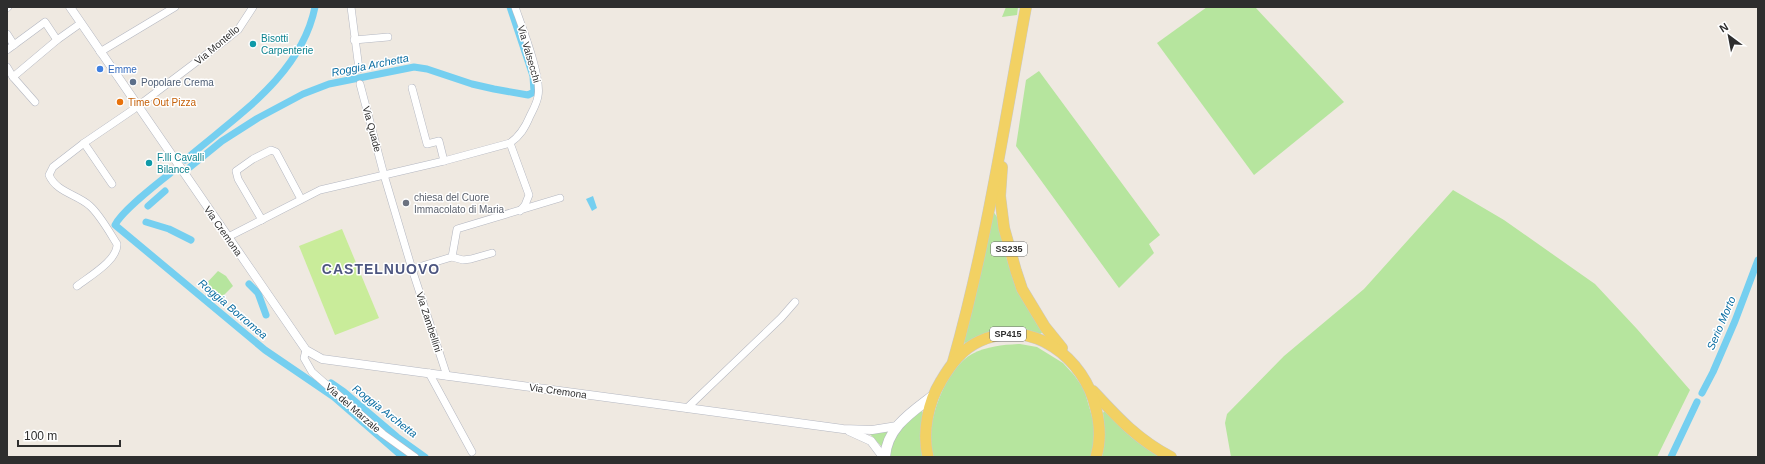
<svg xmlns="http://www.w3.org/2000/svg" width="1765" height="464" viewBox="0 0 1765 464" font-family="Helvetica,sans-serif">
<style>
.green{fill:#b6e59e}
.pitch{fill:#c9ec9a}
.water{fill:#75cff0}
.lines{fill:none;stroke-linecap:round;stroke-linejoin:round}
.canal{stroke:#75cff0;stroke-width:7}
.minor-casing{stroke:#b4b7c1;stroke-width:8}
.tertiary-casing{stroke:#b4b7c1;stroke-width:9}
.secondary-casing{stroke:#b4b7c1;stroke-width:11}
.primary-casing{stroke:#c9c9c9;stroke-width:12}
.minor{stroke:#fff;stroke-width:7}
.tertiary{stroke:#fff;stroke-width:8}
.secondary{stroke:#fff;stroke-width:10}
.primary{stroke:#f2d163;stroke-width:11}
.culture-dot{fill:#0f9aa8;stroke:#fff;stroke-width:1.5}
.shop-dot{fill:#3f7fe0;stroke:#fff;stroke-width:1.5}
.service-dot{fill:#5c6f8a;stroke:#fff;stroke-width:1.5}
.food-dot{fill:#e8710a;stroke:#fff;stroke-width:1.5}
.worship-dot{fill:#6b7280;stroke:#fff;stroke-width:1.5}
.labels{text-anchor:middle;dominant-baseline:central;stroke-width:3;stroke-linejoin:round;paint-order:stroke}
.shield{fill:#fff;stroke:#6d6d6d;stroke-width:1}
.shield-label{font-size:9px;font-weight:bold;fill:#2e2e2e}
.culture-label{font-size:10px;fill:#0d838f;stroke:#fff;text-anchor:start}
.street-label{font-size:10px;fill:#2e2e2e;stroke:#fff}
.shop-label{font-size:10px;fill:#366cbe;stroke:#fff;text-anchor:start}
.service-label{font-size:10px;fill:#4e5e75;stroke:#fff;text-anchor:start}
.food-label{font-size:10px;fill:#c56008;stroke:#fff;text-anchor:start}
.worship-label{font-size:10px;fill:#5b616d;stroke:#fff;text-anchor:start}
.water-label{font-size:11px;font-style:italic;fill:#0d6fa3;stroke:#fff}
.district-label{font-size:14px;font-weight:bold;letter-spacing:1px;fill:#4d5680;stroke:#fff}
</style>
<rect width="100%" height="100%" fill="#efe9e1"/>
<g class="green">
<polygon points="1006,7 1018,7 1017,15 1002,17"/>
<polygon points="1207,7 1255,7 1344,102 1254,175 1157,43"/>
<polygon points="1039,71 1160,235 1149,244 1154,253 1119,288 1016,146 1026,80"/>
<polygon points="1453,190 1504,220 1595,284 1637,329 1690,390 1657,457 1231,457 1225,423 1227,414 1284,356 1364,289"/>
<path d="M993,211L997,217L1005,254L1014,280L1043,332L1040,334C1024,328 1005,326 988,332C980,335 973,340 965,343L963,342Z"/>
<polygon points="218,271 226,276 233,286 218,301 202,288"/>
<path d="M1020,344L1037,347L1063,363L1074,375L1084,389L1093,420L1096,437L1091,457H932C924,427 944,369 972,354C988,346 1003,345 1020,344Z"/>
<path d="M922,411L924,416L921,431L923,457H890C889,437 906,420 922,411Z"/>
<polygon points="1104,411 1131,437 1150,451 1162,457 1102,457 1105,436 1103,413"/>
<polygon points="890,431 882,447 870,434 871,433"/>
</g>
<polygon class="pitch" points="342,229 379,318 335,335 299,246"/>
<polygon class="water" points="593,196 597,208 592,211 586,199"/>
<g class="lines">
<g class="canal">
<path d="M185,160C235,117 301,76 315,7"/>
<polyline points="190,167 222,141 258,118 303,94 329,84 414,67 427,69 472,84 494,89 528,95 534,92 533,76 510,7"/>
<path d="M174,170C160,182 123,209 115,225L265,350L334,397L403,457"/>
<polyline points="148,206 165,191"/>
<polyline points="146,222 169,229 191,240"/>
<polyline points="249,284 258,293 266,315"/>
<polyline points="331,383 344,392 397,437 425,457"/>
<polyline points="1702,393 1713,372 1735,321 1758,260"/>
<polyline points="1671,457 1697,402"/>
</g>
<g class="minor-casing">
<g id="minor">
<polyline points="351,7 359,69"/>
<polyline points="7,8 8,7"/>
<polyline points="7,34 14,45"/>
<polyline points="354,40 388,37"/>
<polyline points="7,50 45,22 57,40"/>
<polyline points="100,52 175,7"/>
<polyline points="7,67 13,77 35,102"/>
<polyline points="13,77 57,40 81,23"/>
<polyline points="360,84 384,175 412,269 447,376"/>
<polyline points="412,88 427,144 439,141 444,161"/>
<polyline points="84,143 112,184"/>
<polyline points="510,143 529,195 525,205 520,211"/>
<polyline points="262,220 238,179 236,171 253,159 271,150 276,152 301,199"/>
<path d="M228,237L320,190L444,161L510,143C520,136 525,128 530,116C533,110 537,103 538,96C542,78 522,27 515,7"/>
<polyline points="452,257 457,229 560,198"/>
<polyline points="412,269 452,257 463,260 471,259 492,253"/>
<path d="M77,286C90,276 118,260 117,244C110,233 100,215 90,206C77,194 57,193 49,175L53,167L84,143L134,109L228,38L238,30L253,7"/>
<polyline points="306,350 304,358 312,372 383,434 415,457"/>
<polyline points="429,373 472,452"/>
<polyline points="687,408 781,318 795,302"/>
</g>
</g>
<g class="tertiary-casing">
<g id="tertiary">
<polyline points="70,7 306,350 322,359 843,429 872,430 897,426"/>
<polyline points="849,431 871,441 883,457"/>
</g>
</g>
<g class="secondary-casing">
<path id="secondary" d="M885,457C887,427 912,412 934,395"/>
</g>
<g class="primary-casing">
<g id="primary">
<polyline points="1002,167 1000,196 1004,228 1016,271 1022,289 1045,327 1062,348"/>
<path d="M953,362C986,246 1004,126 1026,7"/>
<path d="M1093,391C1118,418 1138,440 1171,457"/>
<path d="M928,457C922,433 928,402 941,381C951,364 962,349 980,341C1032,317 1085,358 1096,409C1100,425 1101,441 1096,457"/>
</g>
</g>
<use href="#minor" class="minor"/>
<use href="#tertiary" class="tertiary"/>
<use href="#secondary" class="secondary"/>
<use href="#primary" class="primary"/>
</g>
<g class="culture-dot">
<circle cx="253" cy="44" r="4"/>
<circle cx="149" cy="163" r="4"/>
</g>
<circle class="shop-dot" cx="100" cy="69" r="4"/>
<circle class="service-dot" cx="133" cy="82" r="4"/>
<circle class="food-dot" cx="120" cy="102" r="4"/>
<circle class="worship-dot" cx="406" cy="203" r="4"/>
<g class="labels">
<g class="shield">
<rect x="991" y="242" width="36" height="14" rx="3"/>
<rect x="990" y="327" width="36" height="14" rx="3"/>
</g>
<g class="shield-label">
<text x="1009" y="249">SS235</text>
<text x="1008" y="334">SP415</text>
</g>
<g class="culture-label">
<text x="261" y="38">Bisotti<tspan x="261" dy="12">Carpenterie</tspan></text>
<text x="157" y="157">F.lli Cavalli<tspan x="157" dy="12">Bilance</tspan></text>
</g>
<g class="street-label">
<text transform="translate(217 45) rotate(-40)">Via Montello</text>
<text transform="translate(529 54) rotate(74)">Via Valsecchi</text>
<text transform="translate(372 129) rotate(75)">Via Quade</text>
<text transform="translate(223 231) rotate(55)">Via Cremona</text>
<text transform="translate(429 322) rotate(72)">Via Zambellini</text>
<text transform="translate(558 391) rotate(8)">Via Cremona</text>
<text transform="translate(353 408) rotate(41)">Via del Marzale</text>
</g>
<g class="shop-label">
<text x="108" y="69">Emme</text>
</g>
<g class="service-label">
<text x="141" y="82">Popolare Crema</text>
</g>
<g class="food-label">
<text x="128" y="102">Time Out Pizza</text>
</g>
<g class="worship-label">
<text x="414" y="197">chiesa del Cuore<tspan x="414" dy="12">Immacolato di Maria</tspan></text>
</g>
<g class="water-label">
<text transform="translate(370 65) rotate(-11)">Roggia Archetta</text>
<text transform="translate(233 309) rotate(40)">Roggia Borromea</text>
<text transform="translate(1721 323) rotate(-67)">Serio Morto</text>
<text transform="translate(385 411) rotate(38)">Roggia Archetta</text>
</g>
<g class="district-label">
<text x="381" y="269">CASTELNUOVO</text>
</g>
</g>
<rect width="1765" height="464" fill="none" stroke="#2e2e2e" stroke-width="16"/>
<g transform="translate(1729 36) rotate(328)" stroke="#ffffff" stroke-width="3" paint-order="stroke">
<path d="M0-3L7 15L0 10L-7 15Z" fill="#2e2e2e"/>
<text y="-6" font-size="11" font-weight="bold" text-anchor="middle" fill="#2e2e2e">N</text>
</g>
<path d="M18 440v6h102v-6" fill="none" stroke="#2e2e2e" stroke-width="2"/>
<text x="24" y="440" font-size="12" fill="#2e2e2e" stroke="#ffffff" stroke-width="3" paint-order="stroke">100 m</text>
</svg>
